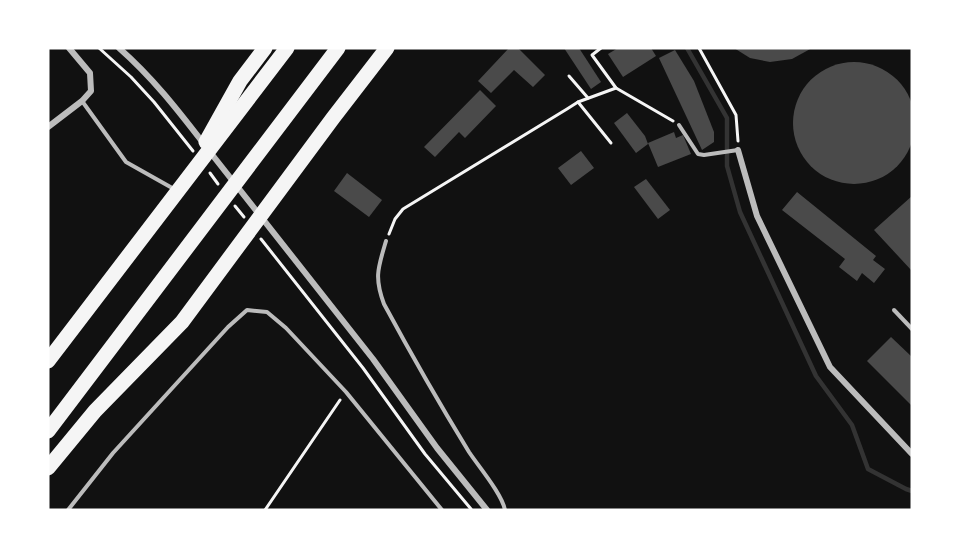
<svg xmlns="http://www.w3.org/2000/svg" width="960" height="558" viewBox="0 0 960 558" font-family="'Source Sans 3',sans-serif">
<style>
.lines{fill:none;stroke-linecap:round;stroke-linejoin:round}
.stream{stroke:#333;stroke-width:4.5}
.building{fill:#4a4a4a}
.path{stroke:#f5f5f5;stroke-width:3}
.service{stroke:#bcbcbc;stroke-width:4}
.minor{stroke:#bcbcbc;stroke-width:6}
.motorway{stroke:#f5f5f5;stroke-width:15}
</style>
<rect width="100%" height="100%" fill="#111"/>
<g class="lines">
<polyline class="stream" points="687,48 727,118 727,166 740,212 816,376 852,425 868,469 906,489 912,491"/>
</g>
<g class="building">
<polygon points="509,48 518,48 545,75 533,87 514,70 491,93 478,81"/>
<polygon points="564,48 579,48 601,82 591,89"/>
<polygon points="618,48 651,48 656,56 623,77 608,54"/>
<polygon points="734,48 812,48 792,59 770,62 750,58"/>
<polygon points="675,50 694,81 714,132 714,142 702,150 659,58"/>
<circle cx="854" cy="123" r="61"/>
<polygon points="480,90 496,106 465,138 459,132 435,157 424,147"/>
<polygon points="627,113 645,136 648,144 636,153 614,123"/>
<polygon points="674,132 676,138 683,135 691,154 658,167 648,143"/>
<polygon points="581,151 594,168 571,185 558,168"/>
<polygon points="347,173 382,200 369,217 334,191"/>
<polygon points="646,179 670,210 658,219 634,187"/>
<polygon points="797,192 876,256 873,260 885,269 874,283 862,273 857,281 839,267 845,259 782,210"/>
<polygon points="912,196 912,271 874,230"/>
<polygon points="891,337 912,357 912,406 867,361"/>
</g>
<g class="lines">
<g class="path">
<polyline points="99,48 131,77 154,102 193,151"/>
<polyline points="601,48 592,55 616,88"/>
<polyline points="699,48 736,115 738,141"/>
<polyline points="569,76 588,98"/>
<polyline points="578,102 611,143"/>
<polyline points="210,173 218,184"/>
<polyline points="235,206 244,217"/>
<polyline points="389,234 395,219 403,209 567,109 578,102 616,88 673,121"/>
<polyline points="261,239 363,368 425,454 471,509"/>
<polyline points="265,510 340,400"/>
</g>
<g class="service">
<polyline points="82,101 126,162 174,189"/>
<polyline points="679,125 698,154 704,155 738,150"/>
<path d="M386,241C378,268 374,277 384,304C411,354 439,403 469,452C479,467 502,494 505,510"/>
<polyline points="894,310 912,329"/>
<polyline points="68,510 113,453 228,327 247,310 267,312 286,328 346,392 442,510"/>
</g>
<g class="minor">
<path d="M119,48C152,77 177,109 204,144"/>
<polyline points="48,127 82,101 91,91 90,73 69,48"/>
<polyline points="738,150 757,216 830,367 912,454"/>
<polyline points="210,152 373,359 437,448 487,510"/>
</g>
<g class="motorway">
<polyline points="206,142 240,81 265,48"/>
<polyline points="48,361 287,48"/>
<polyline points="48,431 338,48"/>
<polyline points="48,468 95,411 182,322 333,118 387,48"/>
</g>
</g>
<rect width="960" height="558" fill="none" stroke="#ffffff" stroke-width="99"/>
</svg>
